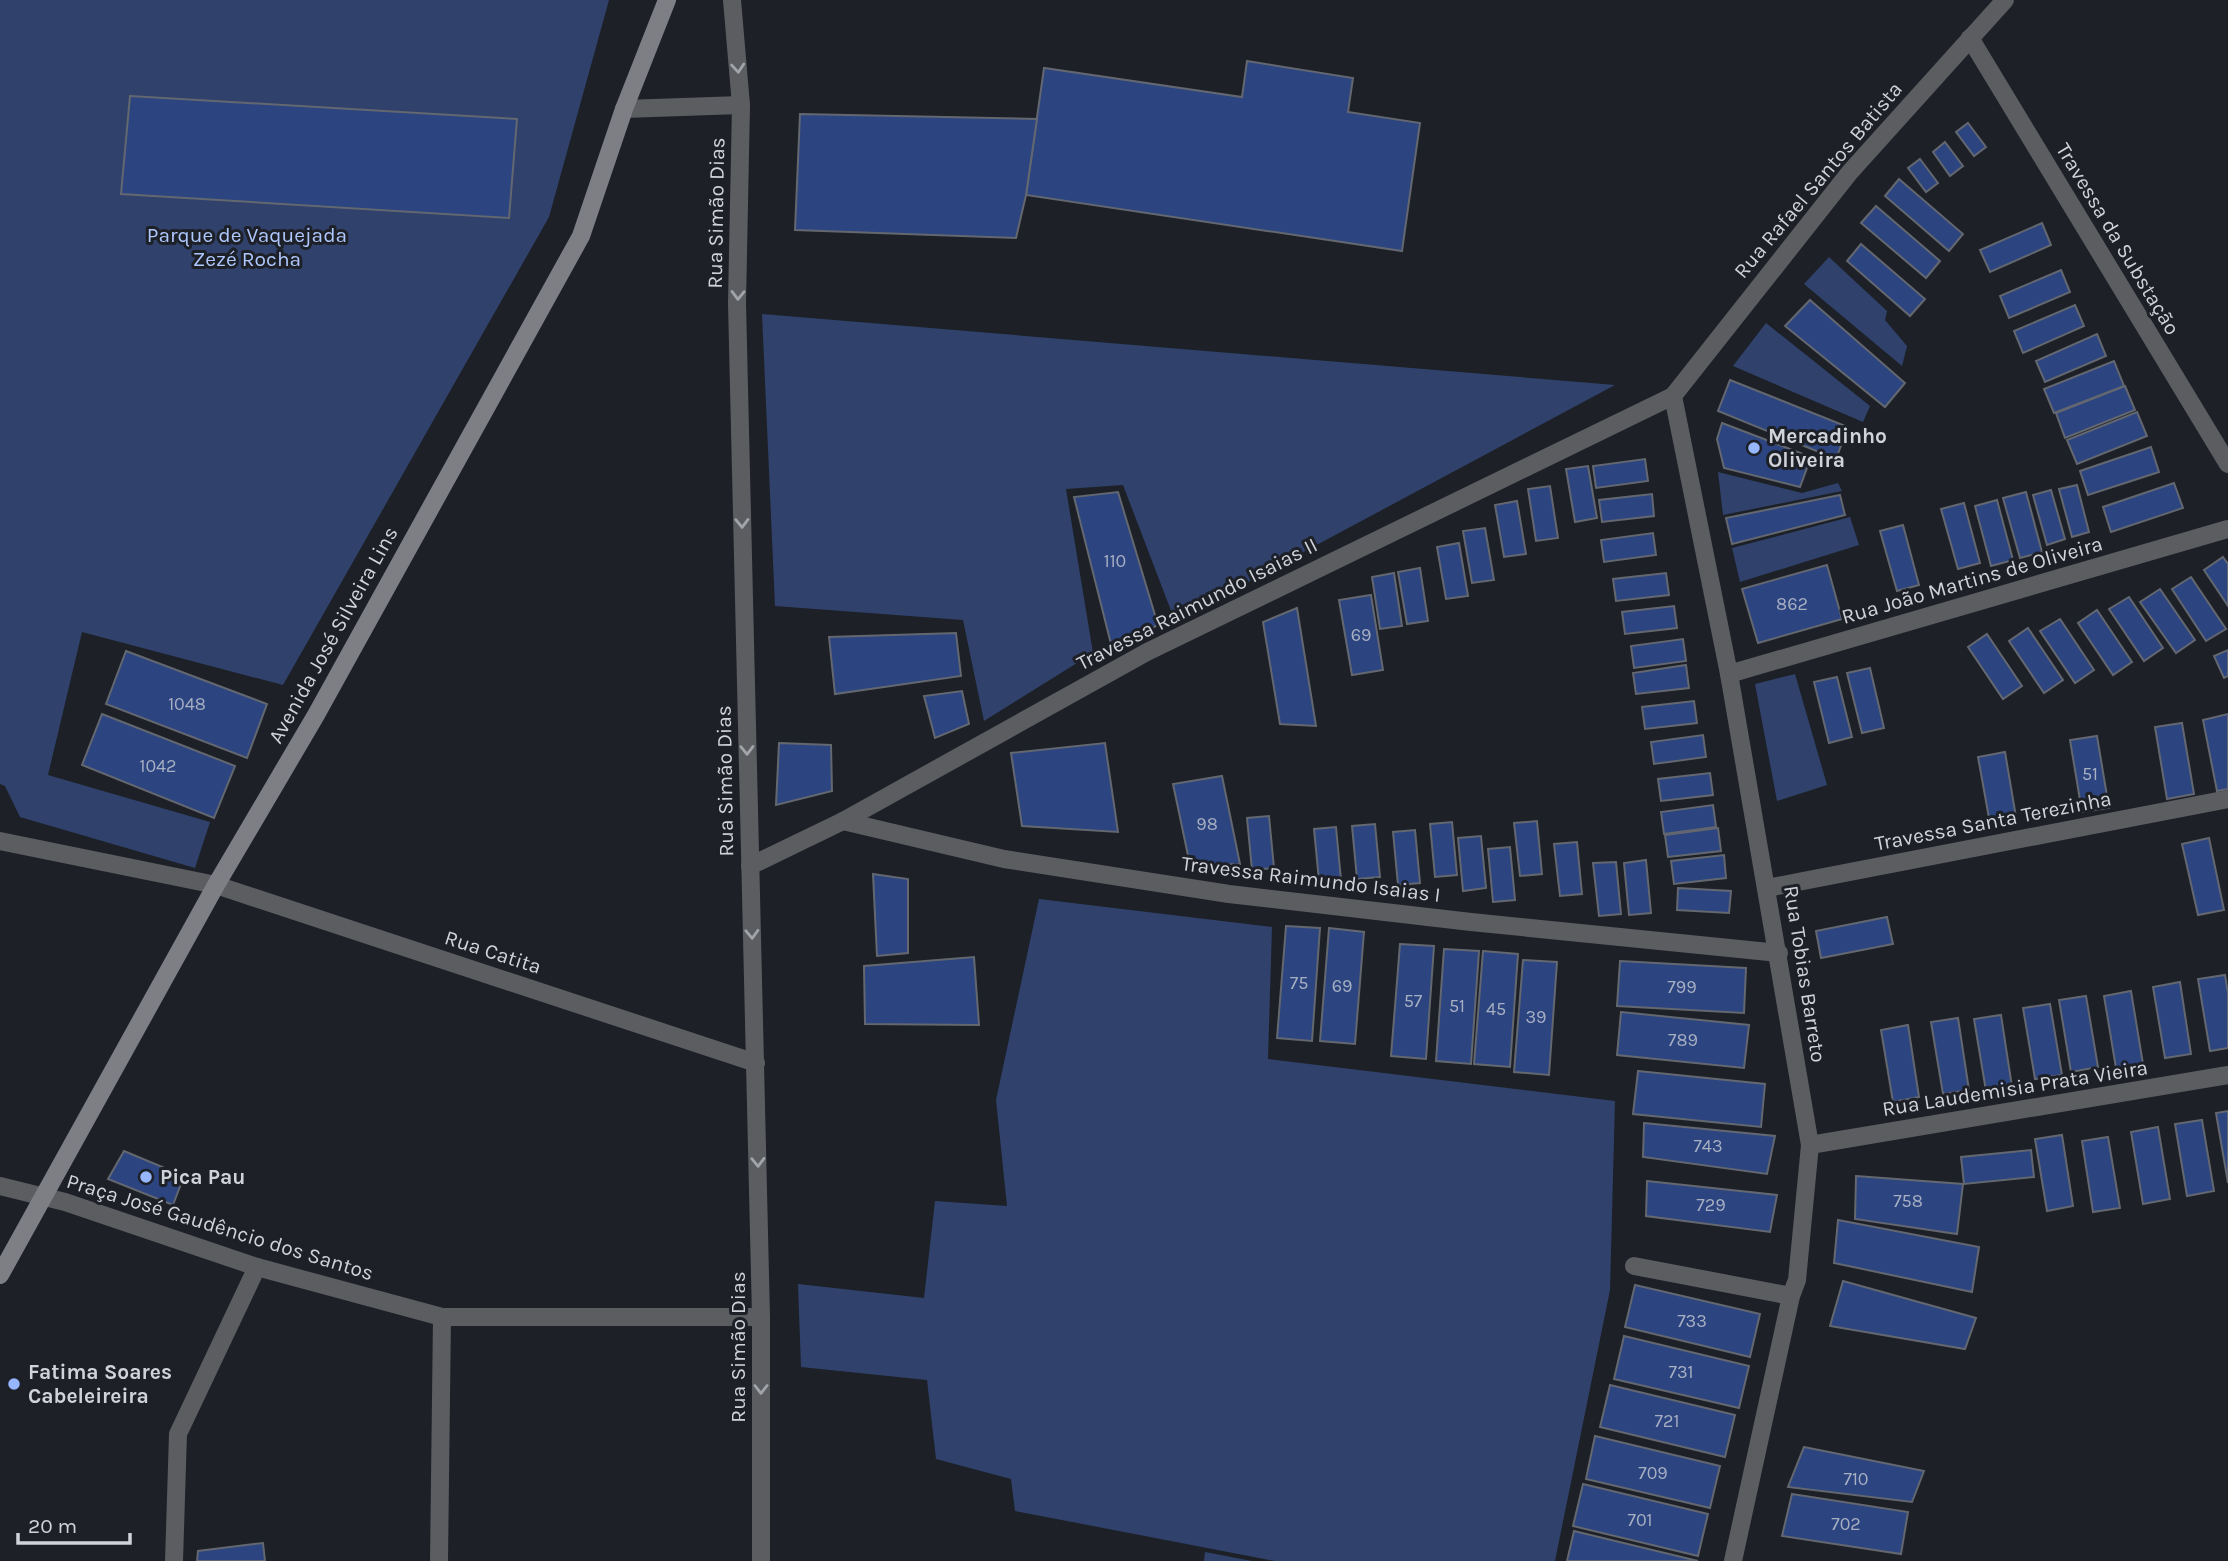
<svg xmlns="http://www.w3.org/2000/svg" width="2228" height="1561" viewBox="0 0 2228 1561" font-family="Karla,sans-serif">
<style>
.green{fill:#30426b}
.building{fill:#2c4480;stroke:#63676f;stroke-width:2}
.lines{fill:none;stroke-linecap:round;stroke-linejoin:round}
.minor{stroke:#5b5d61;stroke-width:18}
.tertiary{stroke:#5b5d61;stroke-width:18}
.secondary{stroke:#7d7f85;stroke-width:18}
.oneway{stroke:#a1a4a8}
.poi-dot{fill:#96b6fd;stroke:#1d2027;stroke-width:2.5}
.labels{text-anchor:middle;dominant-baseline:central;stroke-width:6;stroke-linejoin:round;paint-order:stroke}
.number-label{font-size:18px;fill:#a7afc2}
.street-label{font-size:21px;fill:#d0d3d8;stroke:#1d2027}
.park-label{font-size:21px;fill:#aec7fd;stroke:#1d2027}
.poi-label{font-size:21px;font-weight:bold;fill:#d0d3d8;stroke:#1d2027;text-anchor:start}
</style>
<rect width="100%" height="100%" fill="#1d2027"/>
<g class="green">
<polygon points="0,0 609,0 549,217 283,685 82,632 48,775 210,822 195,868 20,817 5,786 0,784"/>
<polygon points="1829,257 1887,311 1885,320 1907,346 1902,366 1804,284"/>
<polygon points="762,314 1615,385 1175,621 1123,485 1066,489 1093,653 984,721 963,620 775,606"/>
<polygon points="1766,323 1870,406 1863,422 1733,366"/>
<polygon points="1718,472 1802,493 1838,483 1842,491 1723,515"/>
<polygon points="1850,517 1859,545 1740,582 1732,548"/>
<polygon points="1795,674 1827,785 1777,801 1755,684"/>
<polygon points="1039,899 1272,927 1268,1059 1615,1101 1610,1290 1555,1561 1275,1561 1015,1511 1011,1479 936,1459 927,1380 801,1367 798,1284 924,1298 935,1201 1007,1206 996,1100"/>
<polygon points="1205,1552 1252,1561 1204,1561"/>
</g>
<g class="building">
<polygon points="1247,61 1353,78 1348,112 1420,123 1402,251 1026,195 1044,68 1242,97"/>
<polygon points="130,96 517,119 509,218 121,194"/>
<polygon points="800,114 1037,119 1026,195 1016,238 795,230"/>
<polygon points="1968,123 1986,147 1974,156 1956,132"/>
<polygon points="1945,142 1963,166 1950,176 1933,152"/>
<polygon points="1920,159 1938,183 1926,192 1908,168"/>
<polygon points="1899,179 1963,234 1949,251 1885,196"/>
<polygon points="1876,206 1940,261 1926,278 1861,223"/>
<polygon points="2042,223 2051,245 1990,272 1980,250"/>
<polygon points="1861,244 1925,299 1910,316 1847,261"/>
<polygon points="2061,270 2070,292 2009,318 2000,296"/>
<polygon points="1810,300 1905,383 1885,407 1785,326"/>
<polygon points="2075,305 2084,326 2023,353 2014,331"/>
<polygon points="2097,334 2106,356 2045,382 2036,361"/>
<polygon points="2114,361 2124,386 2054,413 2044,389"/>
<polygon points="1730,380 1848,427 1836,459 1718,411"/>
<polygon points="2125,386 2135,410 2065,438 2056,413"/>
<polygon points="2137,412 2147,436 2077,464 2067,440"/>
<polygon points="1722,423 1811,457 1800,487 1724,468 1717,439"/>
<polygon points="2151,447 2159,472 2088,495 2080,471"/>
<polygon points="1645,459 1648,481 1596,488 1593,466"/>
<polygon points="1588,466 1597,518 1575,522 1566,469"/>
<polygon points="2174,483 2183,508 2111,532 2103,507"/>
<polygon points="2077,485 2089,532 2072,537 2059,489"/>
<polygon points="1550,486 1558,538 1536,541 1528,489"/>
<polygon points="2051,490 2065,539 2047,545 2033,495"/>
<polygon points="1118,492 1158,625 1112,648 1074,497"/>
<polygon points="2026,492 2042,552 2020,558 2003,498"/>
<polygon points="1652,494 1654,516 1602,522 1599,500"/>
<polygon points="1840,495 1845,515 1732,544 1726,518"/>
<polygon points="1997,500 2013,560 1991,566 1975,506"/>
<polygon points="1517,501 1526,554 1504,557 1495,505"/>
<polygon points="1964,503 1980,563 1958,569 1941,509"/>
<polygon points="1903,525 1919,585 1897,591 1880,531"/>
<polygon points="1485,528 1494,580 1472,583 1463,531"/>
<polygon points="1653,533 1656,555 1604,562 1601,540"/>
<polygon points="1459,543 1468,596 1446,599 1437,547"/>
<polygon points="2223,557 2228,564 2228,606 2204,570"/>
<polygon points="1827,565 1842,619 1758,643 1742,589"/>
<polygon points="1420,568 1428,621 1407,624 1398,572"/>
<polygon points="1394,573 1402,626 1380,629 1372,577"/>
<polygon points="1666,573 1669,595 1616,601 1613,579"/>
<polygon points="2191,577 2226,629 2206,641 2172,589"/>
<polygon points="2160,589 2195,640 2176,653 2140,602"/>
<polygon points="1371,595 1383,670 1352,675 1339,600"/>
<polygon points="2129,597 2163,648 2144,661 2109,609"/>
<polygon points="1674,606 1677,628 1625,634 1622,612"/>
<polygon points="1297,608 1316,726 1280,724 1263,622"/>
<polygon points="2097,610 2132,662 2113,675 2078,623"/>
<polygon points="2060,619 2094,670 2075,683 2040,631"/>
<polygon points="2028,628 2063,680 2044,693 2009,641"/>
<polygon points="956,633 961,676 835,694 829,637"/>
<polygon points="1987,634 2022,686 2003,699 1968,647"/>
<polygon points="1683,639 1686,661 1634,668 1631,646"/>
<polygon points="2228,650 2228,676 2224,678 2214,656"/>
<polygon points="126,651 267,704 247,758 106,704"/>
<polygon points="1686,665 1689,688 1636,694 1633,673"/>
<polygon points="1870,668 1884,728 1862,733 1847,673"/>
<polygon points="1837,677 1852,737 1829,743 1814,682"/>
<polygon points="962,691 969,724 935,738 924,696"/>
<polygon points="1694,701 1697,723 1645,729 1642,707"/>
<polygon points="102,714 235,766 214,818 82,765"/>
<polygon points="2228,714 2228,789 2217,791 2203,720"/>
<polygon points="2182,723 2194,794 2167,799 2155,727"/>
<polygon points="1703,735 1706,757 1654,764 1651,742"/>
<polygon points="2097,736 2109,808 2082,812 2070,740"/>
<polygon points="779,743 831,745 832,791 776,805"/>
<polygon points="1105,743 1118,832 1022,826 1011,753"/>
<polygon points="2005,752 2017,823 1991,829 1978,757"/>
<polygon points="1710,773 1713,795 1661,801 1658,779"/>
<polygon points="1222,776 1240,864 1190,865 1173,784"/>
<polygon points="1713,805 1716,827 1664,834 1661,812"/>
<polygon points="1269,816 1274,868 1252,870 1247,818"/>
<polygon points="1537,821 1542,874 1520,876 1514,823"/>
<polygon points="1452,822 1457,875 1435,877 1430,824"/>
<polygon points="1375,824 1380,877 1357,879 1352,826"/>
<polygon points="1336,827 1341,880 1319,881 1314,829"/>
<polygon points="1718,828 1721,851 1668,857 1665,835"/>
<polygon points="1415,830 1420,883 1398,885 1393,832"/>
<polygon points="1481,836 1486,888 1463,891 1458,838"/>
<polygon points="2209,838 2224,910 2198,915 2182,844"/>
<polygon points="1577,842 1582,894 1560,896 1554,844"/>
<polygon points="1510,847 1515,900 1493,902 1488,849"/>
<polygon points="1724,855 1726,878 1674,884 1671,861"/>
<polygon points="1646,860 1651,913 1629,915 1624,863"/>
<polygon points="1616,862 1621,914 1599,916 1593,863"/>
<polygon points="873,874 908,879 908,953 877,956"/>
<polygon points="1678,888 1731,891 1729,913 1677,910"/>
<polygon points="1887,917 1893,944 1821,958 1816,931"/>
<polygon points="1286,926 1320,928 1312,1041 1277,1038"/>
<polygon points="1329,928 1364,932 1355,1044 1320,1041"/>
<polygon points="1400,944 1434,946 1426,1059 1391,1056"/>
<polygon points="1444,949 1479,951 1471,1064 1436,1061"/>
<polygon points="1483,951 1518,954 1510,1067 1474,1064"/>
<polygon points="974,957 979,1025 865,1024 864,966"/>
<polygon points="1523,960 1557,962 1549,1075 1514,1072"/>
<polygon points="1620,961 1746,968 1744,1013 1617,1006"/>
<polygon points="2225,975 2228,993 2228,1048 2210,1051 2198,979"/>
<polygon points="2180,982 2191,1054 2165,1058 2153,987"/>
<polygon points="2131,991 2143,1064 2116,1068 2104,996"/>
<polygon points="2086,996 2098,1067 2071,1072 2059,1000"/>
<polygon points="2050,1004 2062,1075 2035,1079 2023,1008"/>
<polygon points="1621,1012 1749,1025 1744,1068 1617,1055"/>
<polygon points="2001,1015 2012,1087 1986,1091 1974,1019"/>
<polygon points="1958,1018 1969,1090 1943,1094 1931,1022"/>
<polygon points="1908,1025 1919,1097 1893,1102 1881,1030"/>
<polygon points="1638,1071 1765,1084 1761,1127 1633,1114"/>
<polygon points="2228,1111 2228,1183 2216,1113"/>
<polygon points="2202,1120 2214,1191 2187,1196 2175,1124"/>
<polygon points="1644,1123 1775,1136 1767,1174 1643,1157"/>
<polygon points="2158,1127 2170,1199 2143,1204 2131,1132"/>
<polygon points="2062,1135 2073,1206 2047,1211 2035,1139"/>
<polygon points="2108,1137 2120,1208 2093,1212 2082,1141"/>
<polygon points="2031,1150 2034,1177 1964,1184 1961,1157"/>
<polygon points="124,1151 184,1176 173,1205 108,1179"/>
<polygon points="1856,1176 1963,1184 1957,1234 1855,1219"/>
<polygon points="1647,1181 1777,1195 1770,1232 1646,1216"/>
<polygon points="1838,1220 1979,1247 1972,1292 1834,1263"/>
<polygon points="1843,1281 1976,1318 1965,1349 1830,1326"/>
<polygon points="1635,1285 1760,1314 1750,1357 1625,1327"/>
<polygon points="1624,1336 1749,1366 1739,1408 1614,1379"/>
<polygon points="1610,1385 1735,1415 1725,1457 1600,1427"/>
<polygon points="1595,1436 1720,1466 1710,1508 1586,1479"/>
<polygon points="1804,1447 1924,1471 1912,1502 1788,1487"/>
<polygon points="1583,1484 1708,1514 1698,1556 1573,1526"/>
<polygon points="1792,1494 1908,1512 1901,1554 1782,1536"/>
<polygon points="1574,1531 1698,1561 1567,1561"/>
<polygon points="263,1543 265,1561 197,1561 198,1551"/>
</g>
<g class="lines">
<g class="minor">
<polyline points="1970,38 2228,464"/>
<polyline points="1673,396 1729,674 1810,1145 1797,1280 1791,1296 1733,1561"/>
<polyline points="1729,674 2228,529"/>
<polyline points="843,821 1004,859 1229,894 1471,922 1779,953"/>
<polyline points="0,841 216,885 756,1063"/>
<polyline points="750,866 843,821 1147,652 1673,396 1850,172 2005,0"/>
<polyline points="1767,888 2228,799"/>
<polyline points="1810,1145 2228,1075"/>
<polyline points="0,1186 65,1202 257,1267 442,1317 761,1317"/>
<polyline points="1634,1266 1791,1296"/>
<polyline points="174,1561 178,1434 257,1267"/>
<polyline points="439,1561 442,1317"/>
</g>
<g class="tertiary">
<polyline points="732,0 741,105 737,303 761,1317 761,1561"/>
<polyline points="624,109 741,105"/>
</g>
<polyline class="secondary" points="0,1275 216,885 316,715 581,236 624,109 667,0"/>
</g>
<defs><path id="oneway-chevron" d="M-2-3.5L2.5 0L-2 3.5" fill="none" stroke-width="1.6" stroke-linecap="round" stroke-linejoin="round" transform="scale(1.75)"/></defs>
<g class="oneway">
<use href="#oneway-chevron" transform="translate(738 68) rotate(85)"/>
<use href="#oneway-chevron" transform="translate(738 295) rotate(91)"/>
<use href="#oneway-chevron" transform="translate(742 523) rotate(89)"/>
<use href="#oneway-chevron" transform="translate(747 750) rotate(89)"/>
<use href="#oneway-chevron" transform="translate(752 934) rotate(88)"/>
<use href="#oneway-chevron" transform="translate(758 1162) rotate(89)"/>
<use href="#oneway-chevron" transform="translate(761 1389) rotate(90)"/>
</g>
<g class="poi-dot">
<circle cx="1754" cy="448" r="7"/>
<circle cx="146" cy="1177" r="7"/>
<circle cx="14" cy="1384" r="7"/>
</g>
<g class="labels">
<g class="number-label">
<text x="1115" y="561">110</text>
<text x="1792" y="604">862</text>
<text x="1361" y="635">69</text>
<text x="187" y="704">1048</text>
<text x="158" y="766">1042</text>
<text x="2090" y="774">51</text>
<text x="1207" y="824">98</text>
<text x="1299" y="983">75</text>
<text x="1342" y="986">69</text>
<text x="1682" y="987">799</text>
<text x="1413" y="1001">57</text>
<text x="1457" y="1006">51</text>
<text x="1496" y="1009">45</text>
<text x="1536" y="1017">39</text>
<text x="1683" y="1040">789</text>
<text x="1708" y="1146">743</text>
<text x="1908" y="1201">758</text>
<text x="1711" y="1205">729</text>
<text x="1692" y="1321">733</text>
<text x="1681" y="1372">731</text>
<text x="1667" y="1421">721</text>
<text x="1653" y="1473">709</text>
<text x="1856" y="1479">710</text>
<text x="1640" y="1520">701</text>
<text x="1846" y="1524">702</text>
</g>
<g class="street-label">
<text transform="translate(1818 180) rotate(-50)">Rua Rafael Santos Batista</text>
<text transform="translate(716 213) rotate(-89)">Rua Simão Dias</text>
<text transform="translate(2118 239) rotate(59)">Travessa da Substação</text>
<text transform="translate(1972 580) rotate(-16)">Rua João Martins de Oliveira</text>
<text transform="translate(1197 604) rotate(-27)">Travessa Raimundo Isaias II</text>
<text transform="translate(333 635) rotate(-61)">Avenida José Silveira Lins</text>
<text transform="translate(725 781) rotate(-91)">Rua Simão Dias</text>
<text transform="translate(1993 821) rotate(-11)">Travessa Santa Terezinha</text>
<text transform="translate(1311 879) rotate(7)">Travessa Raimundo Isaias I</text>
<text transform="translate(493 952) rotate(18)">Rua Catita</text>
<text transform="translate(1805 974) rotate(81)">Rua Tobias Barreto</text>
<text transform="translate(2015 1088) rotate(-9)">Rua Laudemisia Prata Vieira</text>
<text transform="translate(220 1227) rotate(17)">Praça José Gaudêncio dos Santos</text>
<text transform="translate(738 1347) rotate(-90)">Rua Simão Dias</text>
</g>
<g class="park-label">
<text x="247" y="235">Parque de Vaquejada<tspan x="247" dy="24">Zezé Rocha</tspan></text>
</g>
<g class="poi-label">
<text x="1768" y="436">Mercadinho<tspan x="1768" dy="24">Oliveira</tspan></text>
<text x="160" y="1177">Pica Pau</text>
<text x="28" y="1372">Fatima Soares<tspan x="28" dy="24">Cabeleireira</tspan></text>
</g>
</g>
<path d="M18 1533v10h112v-10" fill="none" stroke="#d0d3d8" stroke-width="3.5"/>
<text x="28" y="1533" font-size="21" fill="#d0d3d8" stroke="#1d2027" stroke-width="5" paint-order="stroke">20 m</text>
</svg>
